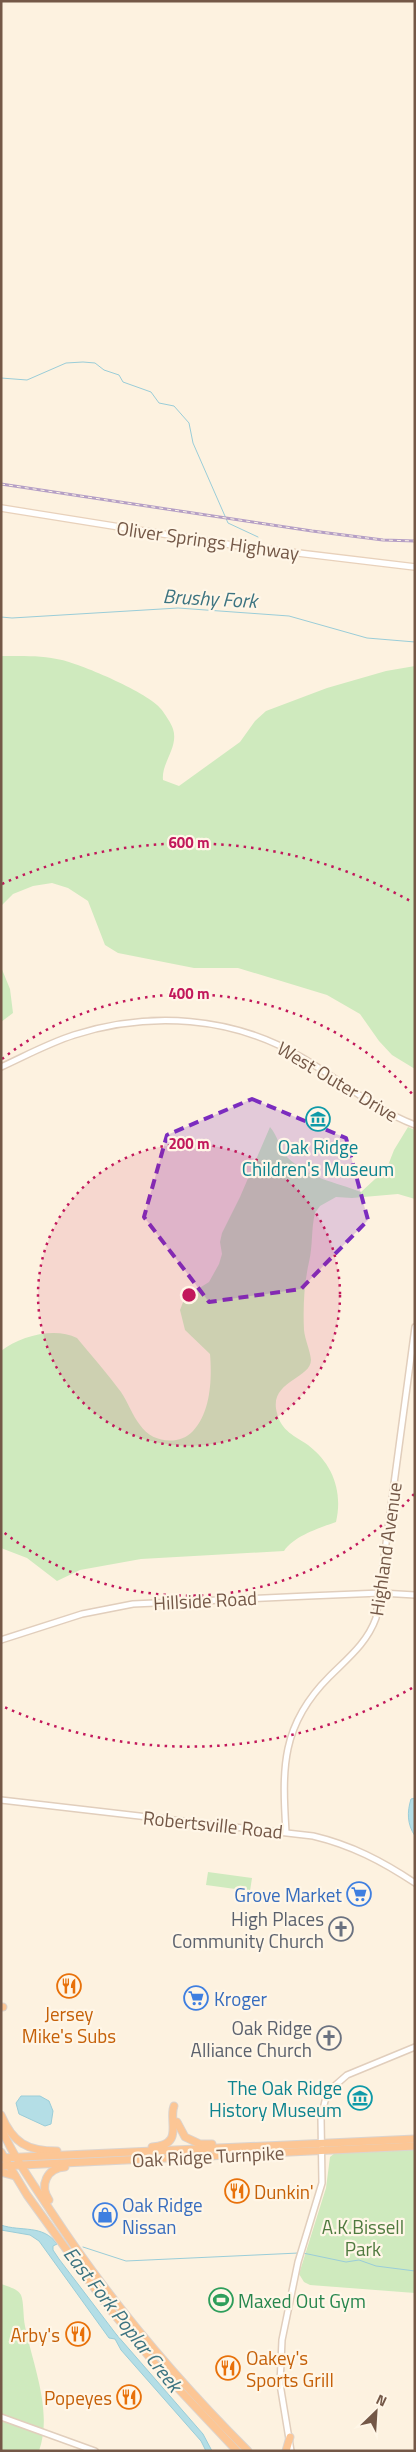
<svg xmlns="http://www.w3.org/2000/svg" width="416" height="2452" viewBox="0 0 416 2452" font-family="'Titillium Web',sans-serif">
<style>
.green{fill:#cfeabe}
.water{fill:#b4dee6;stroke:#9acdd8}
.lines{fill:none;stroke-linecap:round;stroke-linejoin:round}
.stream{stroke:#9acdd8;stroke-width:1}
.tertiary-casing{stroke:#e1cebc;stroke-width:8}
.secondary-casing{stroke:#e8d1bb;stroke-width:8}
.trunk-casing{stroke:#dbd4cf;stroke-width:9}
.tertiary{stroke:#fff;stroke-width:5}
.secondary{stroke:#fff;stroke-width:5.5}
.trunk{stroke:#fcc695;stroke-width:7}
.rail-casing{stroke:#b59fc5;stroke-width:3}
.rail{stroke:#fff6e7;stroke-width:1;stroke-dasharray:4;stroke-linecap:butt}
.marked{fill:#7b2cbf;fill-opacity:0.2;stroke:#7b2cbf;stroke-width:4;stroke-dasharray:10 6;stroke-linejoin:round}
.ring{fill:none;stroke:#c2185b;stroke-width:2.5;stroke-dasharray:2.5 5}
.labels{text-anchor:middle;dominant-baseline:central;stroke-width:4.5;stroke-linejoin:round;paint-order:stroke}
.street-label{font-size:19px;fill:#745847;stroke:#fff6e7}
.culture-label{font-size:19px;fill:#0d838f;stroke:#fff6e7}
.shop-label{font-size:19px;fill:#366cbe;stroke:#fff6e7;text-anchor:start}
.worship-label{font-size:19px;fill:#5b616d;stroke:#fff6e7;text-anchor:end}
.food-label{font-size:19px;fill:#c56008;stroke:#fff6e7;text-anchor:start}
.park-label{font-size:19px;fill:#4f7a3f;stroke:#fff6e7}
.leisure-label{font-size:19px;fill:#27864d;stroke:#fff6e7;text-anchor:start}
.water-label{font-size:20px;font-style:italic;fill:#3d7481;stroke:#fff6e7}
.centre{fill:#c2185b;stroke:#fff6e7;stroke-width:2.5}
.ring-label{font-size:15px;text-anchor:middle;font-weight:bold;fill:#c2185b;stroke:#fff6e7;stroke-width:4.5;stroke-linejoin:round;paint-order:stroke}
</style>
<rect width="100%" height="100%" fill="#fdf2e0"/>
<g class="green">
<path d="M1,656C22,656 42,655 62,660C83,665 149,693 161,709C165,714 171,723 173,729C179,747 161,763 163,780L179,786L240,742L255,721L266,711L327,688L386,671L415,666V1069L392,1055L379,1041L360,1014L327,995L238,968H194L118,953L105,945L88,901L68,888L52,883L33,886L13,894L1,906Z"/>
<polygon points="1,967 10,989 13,1013 1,1022"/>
<path d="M270,1127C278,1136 279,1148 287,1157C308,1178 335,1182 361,1192L387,1168L394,1150L408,1127L415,1130V1199L398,1194L352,1198L336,1197L320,1206L315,1213C311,1229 313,1246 309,1262C304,1284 303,1307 304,1330C305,1340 310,1350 311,1360C311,1379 268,1381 277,1413C281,1431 295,1436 308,1445C333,1464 343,1492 336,1522C319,1528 294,1536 284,1551L141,1559L80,1570L57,1581L27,1558L1,1548V1351C20,1336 55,1327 77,1338C91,1355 107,1373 121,1392C128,1402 132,1415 140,1425C152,1443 179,1446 193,1431C211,1412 212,1378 210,1354L185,1330L180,1310L185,1297L209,1282L219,1264L222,1254L220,1242L222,1233L240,1197Z"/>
<polygon points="208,1872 252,1878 250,1891 206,1885"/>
<polygon points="415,2149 415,2293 310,2285 304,2282 299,2274 326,2188 330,2157 335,2153"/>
<path d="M1,2284C7,2286 18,2289 21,2295C24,2302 23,2317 25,2326C33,2366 53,2411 39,2451H1Z"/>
</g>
<g class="water">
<path d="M415,1798V1836C407,1824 407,1812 411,1799Z"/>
<polygon points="21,2096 40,2096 49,2101 53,2111 51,2124 45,2126 19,2114 16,2103"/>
<path d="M1,2225C21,2232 43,2224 57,2244L53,2246V2250L59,2259L116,2334L203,2434L212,2451H206L201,2441L121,2350L115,2339L109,2338L39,2241L30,2235L1,2230Z"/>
</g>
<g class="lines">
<g class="stream">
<polyline points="1,378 27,380 66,363 83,362 95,363 104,370 119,375 123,382 151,392 159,403 174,406 189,423 193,443 228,523 258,537"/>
<polyline points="1,617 12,618 178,608 289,616 367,638 415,642"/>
<polyline points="83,2247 126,2261 299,2253"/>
<polyline points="303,2253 346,2262 359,2260 376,2266 415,2271"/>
</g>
<g class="tertiary-casing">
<g id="tertiary">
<path d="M1,1067C25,1056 49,1043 74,1035C150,1011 232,1016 301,1057C339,1079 373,1109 415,1125"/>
<polyline points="1,1640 82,1614 133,1604 308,1596 381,1593 415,1595"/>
<path d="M1,1800L313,1836C351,1845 382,1861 415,1883"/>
<path d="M286,1832C282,1768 281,1725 329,1677C348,1658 367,1643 376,1618L415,1327"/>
<polyline points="1,2417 95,2451"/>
<polyline points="291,2451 280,2384 282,2340 298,2262 322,2183 321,2118 325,2101 331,2089 347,2075 415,2047"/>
</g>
</g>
<g class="secondary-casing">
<polyline id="secondary" points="1,508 232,545 415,567"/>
</g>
<g class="trunk-casing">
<g id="trunk">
<polyline points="1,2007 3,2007"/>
<path d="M1,2115C13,2143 27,2151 57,2151"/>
<polyline points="177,2122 185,2137 200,2144 212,2144"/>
<path d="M1,2128C14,2158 34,2185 52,2213C109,2300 174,2377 248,2451"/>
<path d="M152,2147C185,2145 168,2121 174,2106"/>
<polyline points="1,2152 27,2195 108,2307 156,2365 237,2451"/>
<polyline points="1,2158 415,2139"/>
<polyline points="1,2166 415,2146"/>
<polyline points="1,2172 15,2176"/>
<path d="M49,2200C39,2185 47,2168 65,2167"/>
<polyline points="286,2451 290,2437"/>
</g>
</g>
<use href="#tertiary" class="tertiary"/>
<use href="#secondary" class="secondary"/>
<use href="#trunk" class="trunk"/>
<g class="rail-casing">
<polyline id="rail" points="1,484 312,531 383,540 415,541"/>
</g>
<use href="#rail" class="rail"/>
</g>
<path class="marked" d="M252,1099L346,1138L368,1220L301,1289L209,1302L144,1217L167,1135Z"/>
<circle cx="189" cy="1295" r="151" fill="#c2185b" fill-opacity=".12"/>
<g class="ring">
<circle cx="189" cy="1295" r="151"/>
<path d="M414 1494A301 301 0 0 1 2 1531M2 1059A301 301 0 0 1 414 1096"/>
<path d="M412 1688A452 452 0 0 1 2 1706M2 884A452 452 0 0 1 412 902"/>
</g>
<defs>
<g id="museum-ring" transform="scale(1.25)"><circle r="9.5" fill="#fff6e7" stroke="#0f9aa8" stroke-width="1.5"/><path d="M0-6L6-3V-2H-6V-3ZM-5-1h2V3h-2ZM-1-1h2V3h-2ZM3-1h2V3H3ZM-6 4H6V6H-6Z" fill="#0f9aa8"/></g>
<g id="supermarket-ring" transform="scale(1.25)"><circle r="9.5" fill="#fff6e7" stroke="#3f7fe0" stroke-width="1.5"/><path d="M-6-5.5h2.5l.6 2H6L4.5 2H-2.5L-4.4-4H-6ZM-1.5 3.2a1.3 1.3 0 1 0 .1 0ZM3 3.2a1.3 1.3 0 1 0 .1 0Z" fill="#3f7fe0"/></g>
<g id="church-ring" transform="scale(1.25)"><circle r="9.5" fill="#fff6e7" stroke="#6b7280" stroke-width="1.5"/><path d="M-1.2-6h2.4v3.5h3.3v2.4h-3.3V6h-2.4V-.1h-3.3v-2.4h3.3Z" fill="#6b7280"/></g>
<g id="restaurant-ring" transform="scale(1.25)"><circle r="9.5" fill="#fff6e7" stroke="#e8710a" stroke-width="1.5"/><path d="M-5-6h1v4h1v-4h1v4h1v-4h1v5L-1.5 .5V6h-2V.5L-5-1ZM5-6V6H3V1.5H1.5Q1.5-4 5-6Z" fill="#e8710a"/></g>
<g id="shop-ring" transform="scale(1.25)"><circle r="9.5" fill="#fff6e7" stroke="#3f7fe0" stroke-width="1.5"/><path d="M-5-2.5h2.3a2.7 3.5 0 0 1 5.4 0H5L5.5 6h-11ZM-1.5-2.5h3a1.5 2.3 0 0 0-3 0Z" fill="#3f7fe0"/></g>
<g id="stadium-ring" transform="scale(1.25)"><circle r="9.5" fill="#fff6e7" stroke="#2e9e5b" stroke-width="1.5"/><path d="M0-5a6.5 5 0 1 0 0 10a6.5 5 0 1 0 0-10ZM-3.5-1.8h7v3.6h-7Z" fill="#2e9e5b"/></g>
</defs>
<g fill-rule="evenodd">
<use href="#museum-ring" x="318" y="1119"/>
<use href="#supermarket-ring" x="359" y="1894"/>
<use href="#church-ring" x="341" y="1929"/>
<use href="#restaurant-ring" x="69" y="1986"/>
<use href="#supermarket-ring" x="196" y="1998"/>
<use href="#church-ring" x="329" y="2038"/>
<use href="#museum-ring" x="360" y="2098"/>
<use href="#restaurant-ring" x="237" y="2191"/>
<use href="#shop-ring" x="105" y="2215"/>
<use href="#stadium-ring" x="221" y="2300"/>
<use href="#restaurant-ring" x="78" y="2334"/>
<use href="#restaurant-ring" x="228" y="2368"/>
<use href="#restaurant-ring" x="129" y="2397"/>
</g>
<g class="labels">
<g class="street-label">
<text transform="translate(208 540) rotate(8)">Oliver Springs Highway</text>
<text transform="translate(338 1081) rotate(31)">West Outer Drive</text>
<text transform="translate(385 1549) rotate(-82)">Highland Avenue</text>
<text transform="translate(205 1600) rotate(-3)">Hillside Road</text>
<text transform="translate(213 1824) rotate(6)">Robertsville Road</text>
<text transform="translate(208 2156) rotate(-3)">Oak Ridge Turnpike</text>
</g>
<g class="culture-label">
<text x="318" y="1146">Oak Ridge<tspan x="318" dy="22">Children's Museum</tspan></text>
<text x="342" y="2087" text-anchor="end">The Oak Ridge<tspan x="342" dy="22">History Museum</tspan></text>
</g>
<g class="shop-label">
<text x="342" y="1894" text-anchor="end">Grove Market</text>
<text x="214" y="1998">Kroger</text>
<text x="122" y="2204">Oak Ridge<tspan x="122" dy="22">Nissan</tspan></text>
</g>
<g class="worship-label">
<text x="324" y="1918">High Places<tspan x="324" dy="22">Community Church</tspan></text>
<text x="312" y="2027">Oak Ridge<tspan x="312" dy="22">Alliance Church</tspan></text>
</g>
<g class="food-label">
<text x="69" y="2013" text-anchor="middle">Jersey<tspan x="69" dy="22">Mike's Subs</tspan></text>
<text x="254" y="2191">Dunkin'</text>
<text x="60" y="2334" text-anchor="end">Arby's</text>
<text x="246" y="2357">Oakey's<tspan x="246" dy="22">Sports Grill</tspan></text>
<text x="112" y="2397" text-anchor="end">Popeyes</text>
</g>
<g class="park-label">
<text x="363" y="2226">A.K.Bissell<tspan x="363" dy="22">Park</tspan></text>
</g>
<g class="leisure-label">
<text x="238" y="2300">Maxed Out Gym</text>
</g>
<g class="water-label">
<text transform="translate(210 598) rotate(3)">Brushy Fork</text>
<text transform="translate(123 2319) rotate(52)">East Fork Poplar Creek</text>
</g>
</g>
<circle cx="189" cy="1295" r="8" class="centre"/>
<g class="ring-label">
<text x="189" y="848">600 m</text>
<text x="189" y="999">400 m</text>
<text x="189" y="1149">200 m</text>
</g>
<rect width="416" height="2452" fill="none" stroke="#745847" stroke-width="5"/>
<g transform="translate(376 2412) rotate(25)" stroke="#fff6e7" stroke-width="4" paint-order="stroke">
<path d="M0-4L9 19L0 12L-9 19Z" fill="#745847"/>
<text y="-8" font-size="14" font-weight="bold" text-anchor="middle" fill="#745847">N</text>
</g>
</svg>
